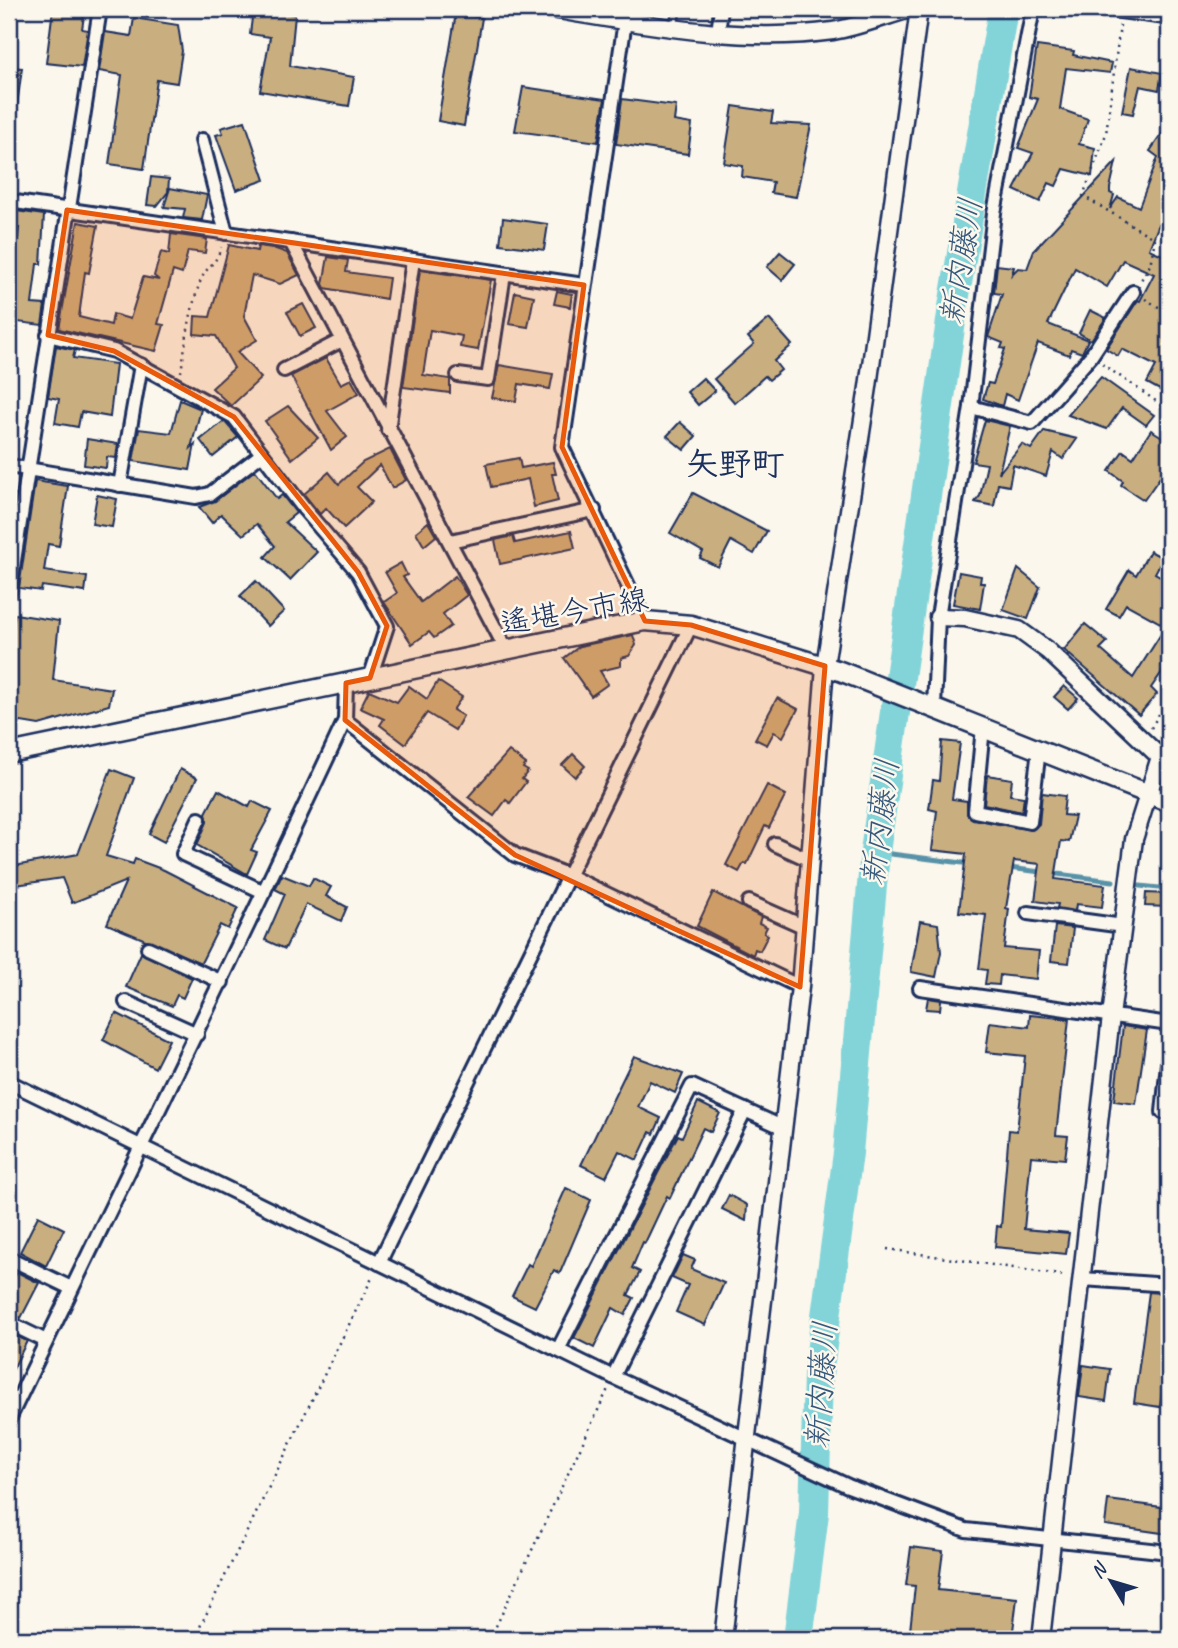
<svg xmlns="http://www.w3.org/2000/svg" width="1178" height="1648" viewBox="0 0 1178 1648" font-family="Caveat,'Klee One',sans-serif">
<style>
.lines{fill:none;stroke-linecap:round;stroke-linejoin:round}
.stream{stroke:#5992a8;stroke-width:5}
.river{stroke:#82d4d9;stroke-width:30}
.building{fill:#c9ae7f;stroke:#1b2f5e;stroke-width:2}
.service-casing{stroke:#1b2f5e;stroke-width:11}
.minor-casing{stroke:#1b2f5e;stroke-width:18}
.tertiary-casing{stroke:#1b2f5e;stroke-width:21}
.secondary-casing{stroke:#1b2f5e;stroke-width:23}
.path{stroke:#1b2f5e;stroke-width:2.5;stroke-dasharray:2 5;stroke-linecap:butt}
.service{stroke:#fbf7ec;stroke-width:6}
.minor{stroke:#fbf7ec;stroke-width:12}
.tertiary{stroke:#fbf7ec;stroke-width:16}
.secondary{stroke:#fbf7ec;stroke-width:18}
.marked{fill:#e8590c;fill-opacity:0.2;stroke:#e8590c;stroke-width:5;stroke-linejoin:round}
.labels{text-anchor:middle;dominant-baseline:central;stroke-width:5;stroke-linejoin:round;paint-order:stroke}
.street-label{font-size:30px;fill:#1b2f5e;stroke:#fbf7ec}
.water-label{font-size:32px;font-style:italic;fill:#35587d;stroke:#fbf7ec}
.quarter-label{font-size:33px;font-weight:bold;fill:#1b2f5e;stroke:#fbf7ec}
</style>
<rect width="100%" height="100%" fill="#fbf7ec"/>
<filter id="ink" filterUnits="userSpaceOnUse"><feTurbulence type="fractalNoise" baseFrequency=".0143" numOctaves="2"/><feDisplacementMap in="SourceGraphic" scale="14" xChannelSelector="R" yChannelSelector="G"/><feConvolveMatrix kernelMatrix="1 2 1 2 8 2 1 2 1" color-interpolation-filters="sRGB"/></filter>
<g filter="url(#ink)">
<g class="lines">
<g class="stream">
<polyline points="875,852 971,864"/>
<polyline points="1009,868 1113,881"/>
<polyline points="1140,886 1169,889"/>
</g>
<polyline class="river" points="798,1639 814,1513 818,1375 848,1153 875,852 953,307 1003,9"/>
</g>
<g class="building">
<polygon points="53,9 85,9 82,29 88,30 82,67 46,63"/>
<polygon points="258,9 283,9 283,13 295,15 290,66 354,77 349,106 260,91 270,37 250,34 253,10"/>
<polygon points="456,13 482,18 464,126 438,121"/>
<polygon points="134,18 178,25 182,51 177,83 157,80 144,169 109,164 122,75 99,71 105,32 131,36"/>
<polygon points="1037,46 1074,51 1073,55 1112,63 1110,73 1066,68 1060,109 1088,119 1079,144 1095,148 1092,176 1064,169 1056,186 1049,183 1040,202 1014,190 1033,153 1018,148 1038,99 1029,97"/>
<polygon points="9,67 22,68 17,106 9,105"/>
<polygon points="1131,67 1162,73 1159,90 1140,86 1133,114 1122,112"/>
<polygon points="523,87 605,99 598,142 515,131"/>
<polygon points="622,99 676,106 674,121 692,124 688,154 616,144"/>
<polygon points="733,106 773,112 771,123 811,125 796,197 771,193 773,182 742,177 743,166 724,163"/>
<polygon points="245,121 265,180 236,190 216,135 223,133 221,128"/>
<polygon points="1169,124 1169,199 1149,249 1169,258 1169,395 1147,383 1156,366 1122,349 1118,356 1106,349 1138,300 1140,301 1154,274 1123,260 1107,287 1075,268 1048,324 1088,340 1082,353 1071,349 1069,355 1038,343 1018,400 1005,394 1002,406 983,399 988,383 993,384 1005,349 1001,348 1003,343 988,337 1002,294 994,293 997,265 1014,267 1012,274 1018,268 1027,269 1034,250 1116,162 1110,188 1110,193 1114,195 1110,209 1118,197 1139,207 1158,157 1150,151"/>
<polygon points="151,177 169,179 168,192 157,206 147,205"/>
<polygon points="170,188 207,195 202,220 183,218 185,209 164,207"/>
<polygon points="9,210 44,215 41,264 37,264 32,304 45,305 42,325 9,321 19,228 9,228"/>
<polygon points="503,218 548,224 544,250 500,244"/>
<polygon points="78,222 98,226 89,273 85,272 79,317 111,325 113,314 130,319 143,277 159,280 154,276 161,252 169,254 171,234 207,239 205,253 188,251 182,274 173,271 158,324 164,325 156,351 59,329"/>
<polygon points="229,245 257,251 258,246 273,248 287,253 299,275 280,284 252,275 244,316 257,340 237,352 261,378 231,406 212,388 234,368 216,336 194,334 195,316 210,317"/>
<polygon points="780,252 795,264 782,280 767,267"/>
<polygon points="328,257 348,260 346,272 389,278 386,299 325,288 323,284"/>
<polygon points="420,270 491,280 478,350 460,347 462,336 430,330 423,375 450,379 450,393 403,387"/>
<polygon points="557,291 572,294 570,307 554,304"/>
<polygon points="515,292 534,296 528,327 509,324"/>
<polygon points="303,304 316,328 300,336 287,312"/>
<polygon points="1090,310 1106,318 1091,340 1079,333"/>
<polygon points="769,319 792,345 774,361 781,370 769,380 765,376 735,403 714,379 754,344 748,337"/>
<polygon points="56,346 75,350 73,358 116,364 110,417 81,412 78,427 55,423 59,399 48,397"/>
<polygon points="326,358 341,384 351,379 359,393 327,411 347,437 331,450 291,376"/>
<polygon points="499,365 553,374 550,389 519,384 516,401 492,398"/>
<polygon points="1101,377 1154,415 1146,425 1122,408 1107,429 1068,415"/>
<polygon points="703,378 715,391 698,405 687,392"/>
<polygon points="180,400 201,409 191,448 195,444 190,470 133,461 139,429 171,433"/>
<polygon points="288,406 318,438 292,459 265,421"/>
<polygon points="985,420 1010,426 999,473 1022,444 1031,449 1044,431 1077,439 1063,459 1053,452 1046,476 1013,465 1009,486 998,484 994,506 975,502 980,496 987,464 973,462"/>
<polygon points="224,421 238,437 213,457 200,440"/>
<polygon points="680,422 696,436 684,450 667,436"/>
<polygon points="1151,430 1169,441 1169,464 1144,500 1121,485 1123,481 1109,471 1123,451 1133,458"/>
<polygon points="87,439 118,444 116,458 107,457 106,468 84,465"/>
<polygon points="390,449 406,480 392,488 380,465 357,487 372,502 344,528 326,508 320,514 304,494 329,472 339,484 363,462"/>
<polygon points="519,458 521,468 553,462 556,474 552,474 558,501 534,507 528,479 491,487 486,464"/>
<polygon points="255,470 277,499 282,495 296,513 285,522 317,552 290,580 265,557 275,546 257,524 243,535 221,514 212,523 199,507 215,501"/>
<polygon points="35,481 68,486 59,546 48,544 44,571 87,577 85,592 42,586 41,591 19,588"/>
<polygon points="9,493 16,494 9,538"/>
<polygon points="693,493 767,531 754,554 731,541 718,567 700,558 703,552 670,533"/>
<polygon points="97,495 117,499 112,527 92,524"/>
<polygon points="428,522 436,536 424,546 416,532"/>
<polygon points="571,531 575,548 500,564 495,540 513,536 515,543"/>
<polygon points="1150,551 1163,558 1155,573 1169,581 1169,662 1151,688 1157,694 1139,715 1064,650 1085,624 1107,642 1100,649 1133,678 1166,626 1126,604 1119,616 1106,609 1129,570 1136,575"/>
<polygon points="401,563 407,575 403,577 421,602 455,576 467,595 443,614 451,626 434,638 429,632 412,644 384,602 397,593 385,572"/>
<polygon points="1018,569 1040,587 1028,619 1003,610"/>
<polygon points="959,572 981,576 980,583 984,583 980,609 953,604"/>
<polygon points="256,581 284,611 268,626 240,596"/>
<polygon points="15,614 59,621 53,680 112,689 109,705 39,725 9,720 9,661"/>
<polygon points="633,635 636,645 629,656 621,658 621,666 600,671 608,684 591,696 564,658 580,646"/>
<polygon points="438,681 462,697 453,710 463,716 455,730 427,713 405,744 380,725 384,719 360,708 369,690 397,702 409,686 427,699"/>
<polygon points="1064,686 1078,698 1068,709 1054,697"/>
<polygon points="777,698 798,709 783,737 774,732 767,745 755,739"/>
<polygon points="942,741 960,743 952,799 967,801 967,814 973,819 1032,830 1039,824 1042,793 1065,796 1063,815 1075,816 1069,842 1061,841 1055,879 1105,885 1102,907 1076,904 1075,911 1057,908 1058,904 1035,901 1040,864 1014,861 1006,908 1009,909 1004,948 1039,951 1036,979 1000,975 999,985 985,984 987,970 979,969 986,915 959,912 966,854 932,850 937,811 929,809 933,780 939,781"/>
<polygon points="509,751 526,764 523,768 528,771 522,779 526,782 510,803 506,800 494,816 468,797"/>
<polygon points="573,754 585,766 575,777 562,765"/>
<polygon points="111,769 134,778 106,856 133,864 135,859 164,870 238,908 228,929 220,925 201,963 107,924 126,881 72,903 62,878 9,886 9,867 78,854"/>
<polygon points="180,769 197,778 164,842 149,834"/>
<polygon points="987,775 1012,779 1010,795 1024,797 1022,812 984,804"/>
<polygon points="767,785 786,795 769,828 765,826 747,864 744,863 739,872 726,865"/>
<polygon points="218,790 249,807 252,801 272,811 251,850 257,852 247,874 197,845 207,822 206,813"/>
<polygon points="282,875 309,886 313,878 331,887 326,896 347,907 341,921 306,904 285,949 265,940 285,894 275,889"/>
<polygon points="713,892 761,917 759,923 767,927 764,933 768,935 760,951 755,949 753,955 697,926"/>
<polygon points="1146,893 1168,894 1167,907 1145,906"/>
<polygon points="920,921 938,924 941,952 936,977 911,972"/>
<polygon points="1055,926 1073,928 1069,963 1051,961"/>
<polygon points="141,953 192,978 183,998 177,995 172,1006 126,987"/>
<polygon points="928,998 941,1000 940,1010 926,1009"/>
<polygon points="116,1013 169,1040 155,1068 103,1040"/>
<polygon points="1030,1015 1069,1019 1056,1135 1068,1136 1065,1159 1031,1156 1024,1229 1069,1233 1066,1254 995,1247 997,1226 1001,1227 1009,1130 1017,1131 1025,1056 986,1052 990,1022 1029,1027"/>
<polygon points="1123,1026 1147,1030 1136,1104 1114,1101"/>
<polygon points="634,1056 683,1074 675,1093 650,1081 638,1107 661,1118 654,1134 650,1132 637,1160 619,1151 606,1177 581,1165"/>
<polygon points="698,1102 720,1113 711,1132 703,1128 670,1198 667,1196 645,1243 643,1242 632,1268 640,1272 628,1295 634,1298 625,1315 613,1308 594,1348 574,1338 658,1173 678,1135 682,1137"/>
<polygon points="566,1188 591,1200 560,1273 554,1270 535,1307 512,1296 528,1264 531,1266"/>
<polygon points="729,1195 747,1205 746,1221 722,1209"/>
<polygon points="38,1216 64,1229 46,1266 20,1252"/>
<polygon points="683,1255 695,1260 691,1269 724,1283 705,1325 676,1312 688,1285 672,1278"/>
<polygon points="17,1272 39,1283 21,1318 9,1312 9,1289"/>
<polygon points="1149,1292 1169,1294 1169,1329 1160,1407 1134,1403"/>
<polygon points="9,1333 27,1341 9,1377"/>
<polygon points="1083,1365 1110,1369 1106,1401 1079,1397"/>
<polygon points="1108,1500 1169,1508 1169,1534 1105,1525"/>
<polygon points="911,1547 943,1551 938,1590 1017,1598 1012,1639 909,1639 915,1586 906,1585"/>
</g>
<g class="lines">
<g class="service-casing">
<polyline id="service" points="674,27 676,9"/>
</g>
<g class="minor-casing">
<g id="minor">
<polyline points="625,21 562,447 645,621"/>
<polyline points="718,33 721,9"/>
<polyline points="202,140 226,233"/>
<polyline points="9,201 584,285"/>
<polyline points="291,242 507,651"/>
<polyline points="48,335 114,351 234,417 305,510 358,572 387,626 370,678"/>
<polyline points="284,370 342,340"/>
<polyline points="458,375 488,379 504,274"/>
<polyline points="971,407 1032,423 1091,356 1133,292"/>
<polyline points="388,430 413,260"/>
<polyline points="9,466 196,497 210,494 262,454"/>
<polyline points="120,485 141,365"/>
<polyline points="450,541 594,510"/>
<polyline points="9,593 100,9"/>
<polyline points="934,707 938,617 971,407 994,213 1033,9"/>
<polyline points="345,720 515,855 567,875 800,987"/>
<polyline points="983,727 975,811 1030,822 1039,750"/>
<polyline points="199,819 183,854 264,892"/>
<polyline points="775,844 810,860"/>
<polyline points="749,902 805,927"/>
<polyline points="1028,913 1123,926"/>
<polyline points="148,948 222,982"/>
<polyline points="920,988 1169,1024"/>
<polyline points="126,1002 197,1034"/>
<polyline points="9,1082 613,1377 848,1486 966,1530 1169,1552"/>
<polyline points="1163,1112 1169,1054"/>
<polyline points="9,1258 71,1288"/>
<polyline points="379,1263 691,625"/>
<polyline points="1083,1279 1169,1285"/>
<polyline points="9,1323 46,1341"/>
<polyline points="558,1350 692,1086 784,1128"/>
<polyline points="613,1377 745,1110"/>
<path d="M9,1419C121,1186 236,954 345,720L346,683"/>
</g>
</g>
<g class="tertiary-casing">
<g id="tertiary">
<path d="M551,9C644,24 739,44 833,31C858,27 885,16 910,9"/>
<polyline points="1117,9 1169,16"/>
<polyline points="938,617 965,618 1019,630 1048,651 1160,757 1134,839 1111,1016 1041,1639"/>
<polyline points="723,1639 800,987 825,666 868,387 919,9"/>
</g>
</g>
<g class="secondary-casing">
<polyline id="secondary" points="9,753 645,621 691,625 840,671 1169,802"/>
</g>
<g class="path">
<polyline points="1120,25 1106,134 1083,196 1155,239 1150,265 1141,280"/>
<polyline points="1145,299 1169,313"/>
<polyline points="1102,364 1169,410"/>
<path d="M181,372C185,347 192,295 204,274C211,263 216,264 221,247"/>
<polyline points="1151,728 1169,697"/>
<polyline points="887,1249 1066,1276"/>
<polyline points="9,1636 16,1639"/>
<polyline points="194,1639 373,1276"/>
<polyline points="490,1639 608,1389"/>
</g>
<use href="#service" class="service"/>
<use href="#minor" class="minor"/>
<use href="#tertiary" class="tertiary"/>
<use href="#secondary" class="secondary"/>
</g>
</g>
<path class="marked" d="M67,210L584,285L562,447L645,621L691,625L825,666L800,987L515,855L345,720L346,683L370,678L387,626L358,572L234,417L114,351L48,335Z"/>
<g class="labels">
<g class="street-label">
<text transform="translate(574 611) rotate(-10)">遙堪今市線</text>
</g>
<g class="water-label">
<text transform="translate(961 261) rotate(-81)">新内藤川</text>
<text transform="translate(880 822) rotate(-83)">新内藤川</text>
<text transform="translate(821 1385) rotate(-86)">新内藤川</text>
</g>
<g class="quarter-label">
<text x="735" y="464">矢野町</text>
</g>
</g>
<rect width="1178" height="1648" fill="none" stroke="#fbf7ec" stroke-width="35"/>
<rect x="18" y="18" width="1143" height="1613" fill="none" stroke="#1b2f5e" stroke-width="2.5" filter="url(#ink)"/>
<g transform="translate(1111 1581) rotate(308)" stroke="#fbf7ec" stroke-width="5" paint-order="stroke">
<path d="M0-5L12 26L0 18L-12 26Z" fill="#1b2f5e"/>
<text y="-10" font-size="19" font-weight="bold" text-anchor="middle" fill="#1b2f5e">N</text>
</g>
</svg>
